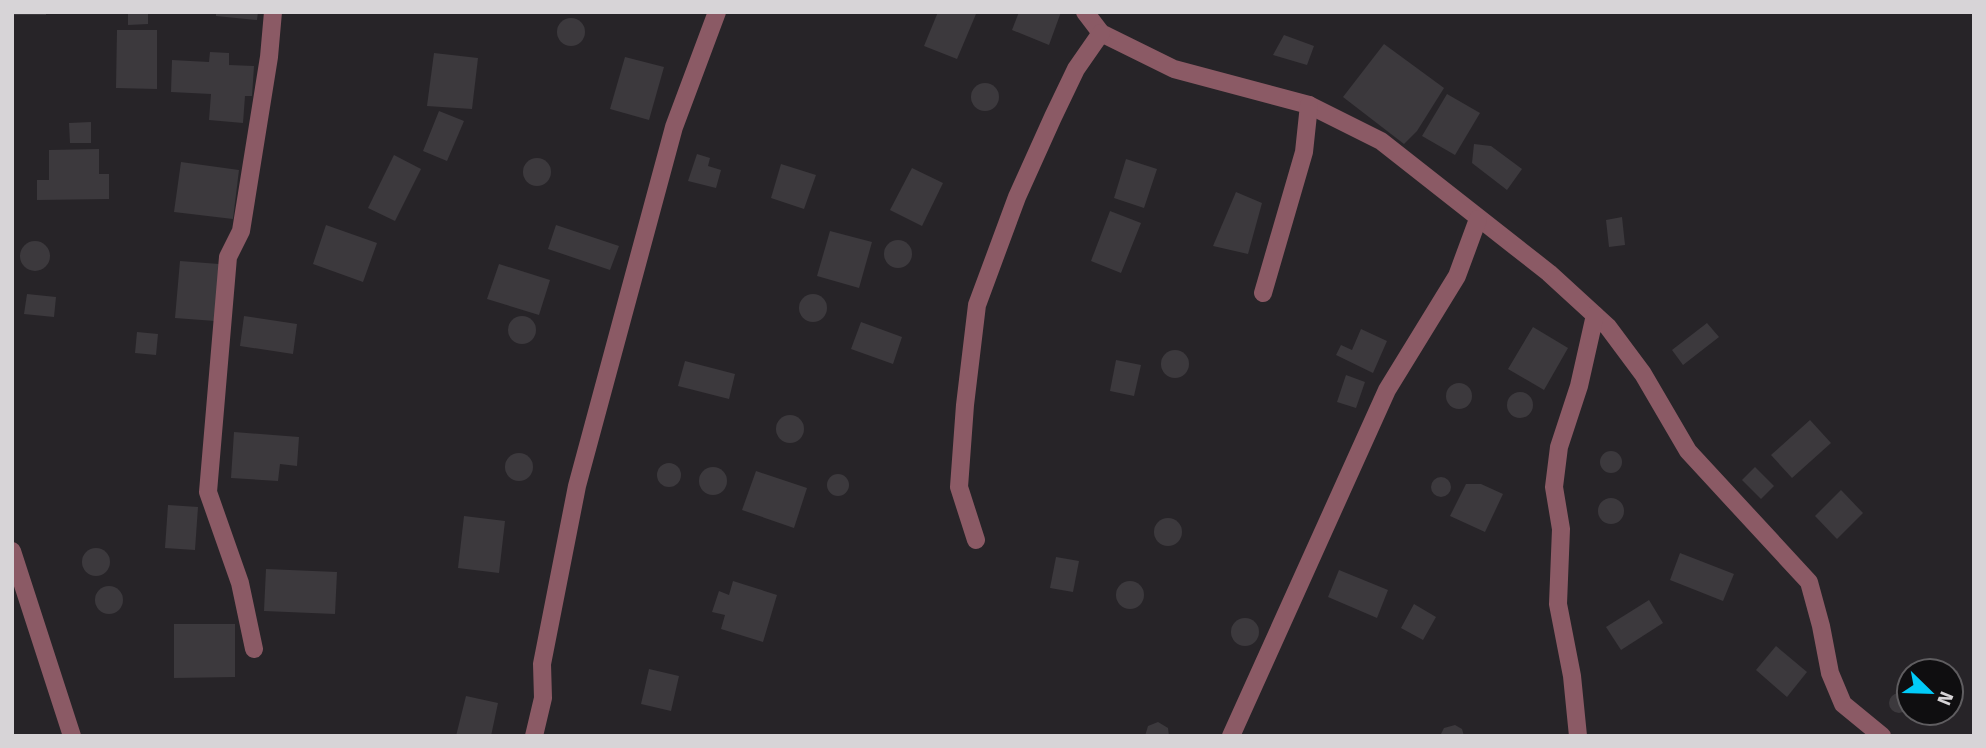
<svg xmlns="http://www.w3.org/2000/svg" width="1986" height="748" viewBox="0 0 1986 748" font-family="'Fira Sans',sans-serif">
<style>
.building{fill:#3c393d}
.lines{fill:none;stroke-linecap:round;stroke-linejoin:round}
.minor{stroke:#8b5a65;stroke-width:18}
</style>
<rect width="100%" height="100%" fill="#272428"/>
<g class="building">
<rect x="13" y="12" width="33" height="3"/>
<polygon points="128,12 148,12 148,24 128,25"/>
<polygon points="216,12 258,12 257,20 216,16"/>
<polygon points="938,12 976,14 957,59 924,46"/>
<polygon points="1019,12 1061,12 1049,45 1012,30"/>
<circle cx="571" cy="32" r="14"/>
<polygon points="117,30 157,30 157,89 116,88"/>
<polygon points="1284,35 1314,46 1307,65 1273,55"/>
<polygon points="1384,44 1444,88 1417,131 1404,144 1343,97"/>
<polygon points="210,52 229,53 229,65 254,66 252,96 245,96 243,123 209,120 211,94 171,92 172,60 209,62"/>
<polygon points="434,53 478,58 472,109 427,106"/>
<polygon points="625,57 664,67 649,120 610,109"/>
<circle cx="985" cy="97" r="14"/>
<polygon points="1447,94 1480,113 1455,155 1422,136"/>
<polygon points="439,111 464,121 447,161 423,151"/>
<polygon points="91,122 91,143 70,143 69,123"/>
<polygon points="1474,144 1491,146 1522,169 1507,190 1472,163"/>
<polygon points="99,149 99,174 109,174 109,199 37,200 37,180 49,180 49,150"/>
<polygon points="697,154 710,158 708,166 721,170 716,188 688,181"/>
<polygon points="394,155 421,169 395,221 368,208"/>
<circle cx="537" cy="172" r="14"/>
<polygon points="1126,159 1157,169 1144,208 1114,198"/>
<polygon points="181,162 239,170 233,219 174,212"/>
<polygon points="781,164 816,175 804,209 771,198"/>
<polygon points="912,168 943,183 922,226 890,210"/>
<polygon points="1236,192 1262,203 1248,254 1213,246"/>
<polygon points="1110,211 1141,223 1121,273 1091,261"/>
<polygon points="1622,217 1625,245 1609,247 1606,220"/>
<polygon points="326,225 377,243 363,282 313,264"/>
<polygon points="556,225 619,246 610,270 548,249"/>
<polygon points="830,231 872,242 859,288 817,276"/>
<circle cx="898" cy="254" r="14"/>
<circle cx="35" cy="256" r="15"/>
<polygon points="180,261 219,264 215,321 175,318"/>
<polygon points="499,264 550,280 539,315 487,299"/>
<polygon points="27,294 56,297 54,317 24,314"/>
<circle cx="813" cy="308" r="14"/>
<polygon points="244,316 297,324 293,354 240,346"/>
<circle cx="522" cy="330" r="14"/>
<polygon points="861,322 902,337 893,364 851,349"/>
<polygon points="1707,323 1719,337 1683,365 1672,350"/>
<polygon points="1533,327 1568,348 1544,390 1508,369"/>
<polygon points="1361,329 1387,341 1373,373 1336,355 1341,345 1352,350"/>
<polygon points="137,332 158,334 156,355 135,353"/>
<circle cx="1175" cy="364" r="14"/>
<polygon points="1116,360 1141,365 1134,396 1110,391"/>
<polygon points="685,361 735,374 729,399 678,386"/>
<polygon points="1346,375 1365,382 1356,408 1337,402"/>
<circle cx="1459" cy="396" r="13"/>
<circle cx="1520" cy="405" r="13"/>
<circle cx="790" cy="429" r="14"/>
<polygon points="1810,420 1831,443 1792,478 1771,455"/>
<polygon points="234,432 299,437 297,466 280,464 278,481 231,478"/>
<circle cx="1611" cy="462" r="11"/>
<circle cx="519" cy="467" r="14"/>
<circle cx="669" cy="475" r="12"/>
<polygon points="1755,467 1774,486 1761,499 1742,480"/>
<circle cx="713" cy="481" r="14"/>
<polygon points="756,471 807,488 794,528 742,510"/>
<circle cx="838" cy="485" r="11"/>
<circle cx="1441" cy="487" r="10"/>
<polygon points="1466,484 1481,484 1503,494 1485,532 1450,516"/>
<polygon points="1841,490 1863,513 1837,539 1815,516"/>
<circle cx="1611" cy="511" r="13"/>
<polygon points="168,505 198,507 195,550 165,548"/>
<polygon points="464,516 505,521 499,573 458,568"/>
<circle cx="1168" cy="532" r="14"/>
<circle cx="96" cy="562" r="14"/>
<polygon points="1680,553 1734,574 1723,601 1670,580"/>
<polygon points="1056,557 1079,561 1073,592 1050,588"/>
<polygon points="266,569 337,572 335,614 264,611"/>
<polygon points="1339,570 1388,590 1377,618 1328,597"/>
<polygon points="733,581 777,595 763,642 721,629 725,615 712,612 719,591 729,595"/>
<circle cx="1130" cy="595" r="14"/>
<circle cx="109" cy="600" r="14"/>
<polygon points="1649,600 1663,623 1621,650 1606,627"/>
<polygon points="1414,604 1436,617 1423,640 1401,628"/>
<circle cx="1245" cy="632" r="14"/>
<polygon points="174,624 235,624 235,677 174,678"/>
<polygon points="1776,646 1807,672 1787,697 1756,670"/>
<polygon points="1934,661 1958,671 1951,687 1951,671 1930,671"/>
<polygon points="649,669 679,676 671,711 641,704"/>
<circle cx="1899" cy="703" r="10"/>
<polygon points="466,696 498,703 491,736 456,736"/>
<polygon points="1158,722 1168,728 1169,736 1145,736 1148,726"/>
<polygon points="1455,725 1462,729 1464,736 1440,736 1444,728"/>
</g>
<g class="lines">
<g class="minor">
<polyline points="1085,12 1101,33 1174,69 1309,105 1381,141 1549,273 1608,327 1643,374 1688,451 1809,582 1821,626 1830,673 1843,704 1882,736"/>
<polyline points="1263,293 1304,152 1309,105"/>
<polyline points="976,540 959,487 965,405 977,305 1017,197 1053,117 1076,69 1101,33"/>
<polyline points="12,551 72,736"/>
<polyline points="254,649 240,583 208,492 228,257 241,231 269,57 273,12"/>
<polyline points="534,736 543,698 542,664 577,486 674,127 717,12"/>
<polyline points="1231,736 1387,390 1457,276 1478,219"/>
<polyline points="1578,736 1572,676 1558,604 1561,529 1554,487 1559,447 1579,386 1595,315"/>
</g>
</g>
<rect width="1986" height="748" fill="none" stroke="#d7d4d7" stroke-width="28"/>
<g transform="translate(1930 692) rotate(113)"><circle r="33" fill="#0f0e10" stroke="#5f5d60" stroke-width="2"/>
<path d="M0-5L12 26L0 18L-12 26Z" fill="#01cbf9"/>
<text y="-10" font-size="19" font-weight="bold" text-anchor="middle" fill="#d7d4d7">N</text>
</g>
</svg>
